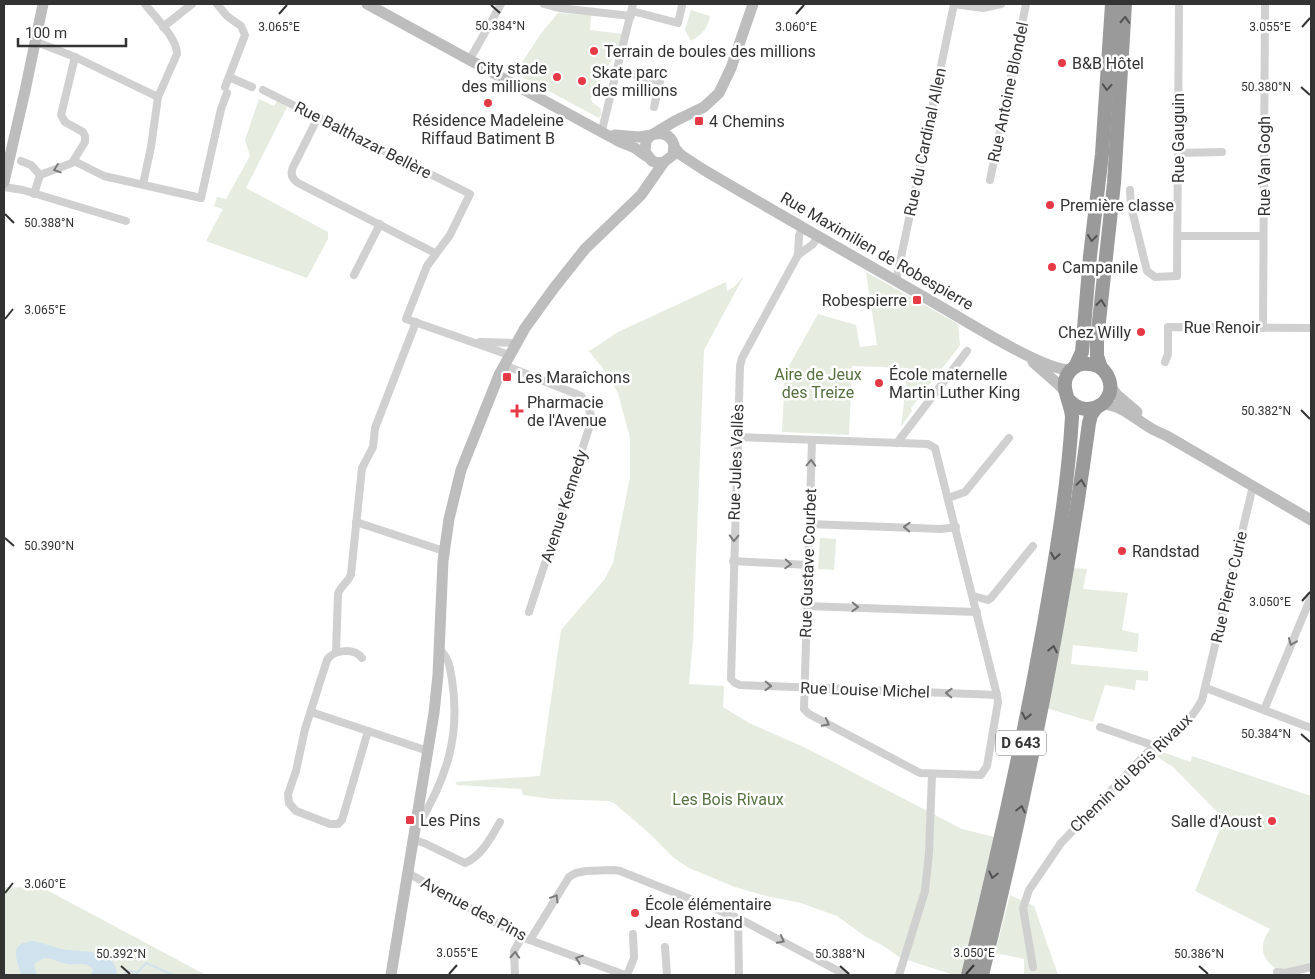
<svg xmlns="http://www.w3.org/2000/svg" width="1315" height="979" viewBox="0 0 1315 979" font-family="Roboto,sans-serif">
<style>
.green{fill:#e6ecdf}
.water{fill:#cfe2ee}
.lines{fill:none;stroke-linecap:round;stroke-linejoin:round}
.stream{stroke:#cfe2ee;stroke-width:2}
.street{stroke:#d0d0d0;stroke-width:8}
.secondary{stroke:#bdbdbd;stroke-width:11}
.highway{stroke:#9a9a9a;stroke-width:14}
.oneway{stroke:#525252}
.oneway2{stroke:#7a7a7a}
.ticks{fill:none;stroke:#333;stroke-width:2}
.poi-dot{fill:#e63946;stroke:#fff;stroke-width:2}
.labels{text-anchor:middle;dominant-baseline:central;stroke-width:5;stroke-linejoin:round;paint-order:stroke}
.shield{fill:#fff;stroke:#707070;stroke-width:1}
.shield-label{font-size:15px;font-weight:bold;fill:#333}
.poi-label{font-size:16px;fill:#333;stroke:#fff;text-anchor:start}
.street-label{font-size:16px;fill:#333;stroke:#fff}
.park-label{font-size:16px;fill:#56703f;stroke:#fff}
.ticks-label{font-size:12px;text-anchor:middle;fill:#333;stroke:#fff;stroke-width:5;stroke-linejoin:round;paint-order:stroke}
</style>
<rect width="100%" height="100%" fill="#fff"/>
<g class="green">
<path d="M691,10L710,16C707,30 703,33 691,41L685,30Z"/>
<polygon points="558,13 591,15 590,30 622,34 617,50 591,98 592,102 601,109 601,115 599,118 515,73 542,32"/>
<polygon points="259,99 274,106 277,101 287,107 246,188 328,232 328,239 307,278 206,241 223,209 214,206 217,197 226,199 250,156 245,140"/>
<polygon points="866,272 958,324 960,345 958,348 911,408 912,411 901,427 908,368 852,366 849,435 782,432 785,373 818,314 856,325 860,347 877,345"/>
<polygon points="744,276 704,350 693,640 689,684 724,686 723,707 749,723 806,748 962,829 994,837 961,975 954,975 901,958 882,945 866,937 837,916 801,903 766,896 735,887 689,868 674,858 650,834 614,803 609,801 552,799 523,795 521,789 457,785 455,782 540,776 561,630 604,580 613,563 630,477 630,438 618,393 605,371 588,350 591,350 618,332 726,282 727,291 734,287"/>
<polygon points="820,538 836,539 834,570 818,569"/>
<polygon points="1072,568 1087,569 1083,589 1128,593 1122,630 1139,634 1137,652 1073,645 1071,664 1148,671 1148,681 1136,680 1135,690 1105,685 1093,722 1046,708"/>
<path d="M1157,750L1191,762L1192,756L1311,796V964L1282,972C1262,962 1257,947 1270,929L1195,891L1224,819L1173,767L1156,756L1154,753Z"/>
<polygon points="4,887 43,888 204,974 213,975 4,975"/>
<polygon points="1010,895 1034,906 1058,975 1024,975 1024,959 995,953"/>
</g>
<path class="water" d="M32,941C43,942 52,947 62,949C81,953 116,947 117,975H91L93,970C88,960 76,966 67,964C54,961 46,952 34,965L37,975H21C17,958 8,944 32,941Z"/>
<g class="lines">
<polyline class="stream" points="123,975 130,971 137,973 146,963 173,975"/>
<g class="street">
<polyline points="217,4 227,16 241,26 245,35 225,87"/>
<polyline points="544,4 559,8 631,16"/>
<polyline points="954,4 983,8 1001,4"/>
<polyline points="632,11 678,23 682,6"/>
<polyline points="163,27 192,4"/>
<polyline points="34,41 75,57 158,97"/>
<polyline points="470,59 501,4"/>
<polyline points="617,70 660,81 654,107"/>
<polyline points="229,77 252,87"/>
<polyline points="263,90 470,194 450,235 427,266 406,319 509,355"/>
<path d="M318,117L293,167C290,174 292,179 298,183L435,253"/>
<polyline points="602,130 633,4"/>
<polyline points="1178,153 1222,152"/>
<polyline points="21,161 31,165 40,175 34,194"/>
<polyline points="74,161 104,176 201,198 221,109 227,93"/>
<polyline points="40,175 72,163 85,142 85,136 83,132 65,122 61,115 75,57"/>
<polyline points="990,180 1026,4"/>
<path d="M143,184L151,147L158,97L177,54C177,38 155,17 145,4"/>
<polyline points="4,187 23,190 126,221"/>
<polyline points="1130,190 1131,206 1147,271 1155,277 1177,276 1179,4"/>
<polyline points="802,227 799,236 798,255 742,358 740,366 731,679 735,683 740,685 997,695"/>
<polyline points="1178,236 1263,236"/>
<polyline points="798,255 812,245 819,236"/>
<polyline points="354,275 380,224"/>
<polyline points="896,281 954,4"/>
<polyline points="1263,328 1265,4"/>
<polyline points="480,342 516,343"/>
<polyline points="1165,362 1168,354 1168,327 1311,328"/>
<polyline points="504,365 581,396 587,403 592,419 529,612"/>
<polyline points="737,437 928,444 935,448 997,695 998,702 987,766 981,775 920,773 809,714 804,709 812,440"/>
<polyline points="897,443 967,351"/>
<polyline points="948,498 965,492 1009,438"/>
<polyline points="356,522 444,551"/>
<polyline points="809,524 941,529 956,527"/>
<polyline points="733,561 808,565"/>
<polyline points="973,596 988,600 991,598 1033,546"/>
<polyline points="806,606 977,612"/>
<path d="M336,652L338,594C340,586 348,583 351,574L362,468L373,447L375,428L416,322"/>
<path d="M362,658C354,648 334,649 327,660L305,729L296,771L288,794L289,803L296,811L330,824H338L342,820L368,731"/>
<polyline points="1206,688 1311,728"/>
<polyline points="1264,710 1311,597"/>
<polyline points="311,712 428,751"/>
<polyline points="1100,727 1155,746"/>
<path d="M417,827C446,780 461,736 452,680C450,668 449,657 439,649"/>
<path d="M413,840L424,843L465,863C481,857 492,836 500,822"/>
<polyline points="408,873 519,936 625,975"/>
<polyline points="738,918 739,975"/>
<polyline points="530,940 569,877 576,873 586,871 614,870 620,871 738,918 846,975"/>
<polyline points="665,947 667,975"/>
<path d="M1033,967L1023,908L1029,890L1061,843L1147,753C1153,747 1160,744 1167,739C1180,729 1195,714 1202,700L1253,486"/>
<polyline points="1277,972 1285,973 1311,967"/>
<polyline points="515,975 514,951 522,937"/>
<polyline points="627,975 634,958 633,934"/>
<polyline points="899,975 925,891 929,853 932,774"/>
</g>
<g class="secondary">
<polyline points="367,4 620,142 635,148 646,156"/>
<path d="M656,134C665,133 671,136 674,145L673,155L664,162L658,163L652,161L645,152L646,141L650,136L675,121L704,107L719,93L731,68L753,4"/>
<polyline points="615,135 639,137 652,135"/>
<path d="M674,147L681,155L704,170C782,216 860,260 938,305C966,321 1044,371 1071,370"/>
<polyline points="4,182 25,91 43,4"/>
<polyline points="1033,362 1058,384 1065,392"/>
<polyline points="1110,386 1117,395 1137,412"/>
<path d="M1103,404C1121,405 1134,418 1149,427C1155,431 1161,433 1167,436L1311,520"/>
<polyline points="391,975 434,713 438,675 443,561 449,519 461,470 499,375 525,328 554,288 585,249 641,195 664,162"/>
</g>
<g class="highway">
<polyline points="1075,367 1082,352 1090,256 1102,154 1112,4"/>
<polyline points="1101,368 1097,356 1097,340 1114,183 1125,4"/>
<path d="M968,975C997,859 1023,742 1044,624C1056,555 1068,487 1072,417C1071,401 1057,384 1071,370C1075,366 1082,363 1088,364C1096,364 1103,368 1107,375C1121,400 1088,422 1069,400"/>
<path d="M982,975C1027,793 1064,609 1089,423L1091,415L1096,408"/>
</g>
</g>
<defs><path id="oneway-chevron" d="M-2-3.5L2.5 0L-2 3.5" fill="none" stroke-width="1.6" stroke-linecap="round" stroke-linejoin="round" transform="scale(1.25)"/></defs>
<g class="oneway">
<use href="#oneway-chevron" transform="translate(1125 20) rotate(-87)"/>
<use href="#oneway-chevron" transform="translate(1107 87) rotate(94)"/>
<use href="#oneway-chevron" transform="translate(1092 238) rotate(97)"/>
<use href="#oneway-chevron" transform="translate(1101 303) rotate(-83)"/>
<use href="#oneway-chevron" transform="translate(1081 483) rotate(-82)"/>
<use href="#oneway-chevron" transform="translate(1055 556) rotate(100)"/>
<use href="#oneway-chevron" transform="translate(1053 649) rotate(-79)"/>
<use href="#oneway-chevron" transform="translate(1026 716) rotate(101)"/>
<use href="#oneway-chevron" transform="translate(1021 809) rotate(-78)"/>
<use href="#oneway-chevron" transform="translate(993 875) rotate(103)"/>
</g>
<g class="oneway2">
<use href="#oneway-chevron" transform="translate(57 169) rotate(161)"/>
<use href="#oneway-chevron" transform="translate(811 463) rotate(-88)"/>
<use href="#oneway-chevron" transform="translate(907 527) rotate(-178)"/>
<use href="#oneway-chevron" transform="translate(734 538) rotate(92)"/>
<use href="#oneway-chevron" transform="translate(788 564) rotate(3)"/>
<use href="#oneway-chevron" transform="translate(855 607) rotate(2)"/>
<use href="#oneway-chevron" transform="translate(1292 642) rotate(113)"/>
<use href="#oneway-chevron" transform="translate(768 686) rotate(2)"/>
<use href="#oneway-chevron" transform="translate(949 693) rotate(-178)"/>
<use href="#oneway-chevron" transform="translate(826 723) rotate(28)"/>
<use href="#oneway-chevron" transform="translate(555 898) rotate(-59)"/>
<use href="#oneway-chevron" transform="translate(781 940) rotate(28)"/>
<use href="#oneway-chevron" transform="translate(515 955) rotate(-87)"/>
<use href="#oneway-chevron" transform="translate(579 959) rotate(-159)"/>
</g>
<path class="ticks" d="M491,5L500,13M279,14L287,5M796,14L804,5M1302,27L1310,18M1301,87L1310,95M5,214L14,223M5,319L13,309M1301,410L1310,419M5,538L14,546M1302,601L1310,592M1301,734L1310,742M5,893L13,883M121,966L130,974M840,966L849,974M1199,966L1208,974M449,974L457,965M966,974L974,965"/>
<g class="poi-dot">
<circle cx="594" cy="51" r="5"/>
<circle cx="1062" cy="63" r="5"/>
<circle cx="557" cy="77" r="5"/>
<circle cx="582" cy="81" r="5"/>
<circle cx="488" cy="103" r="5"/>
<rect x="694" y="116" width="10" height="10" rx="2.5"/>
<circle cx="1050" cy="205" r="5"/>
<circle cx="1052" cy="267" r="5"/>
<rect x="912" y="295" width="10" height="10" rx="2.5"/>
<circle cx="1141" cy="332" r="5"/>
<rect x="502" y="372" width="10" height="10" rx="2.5"/>
<circle cx="879" cy="383" r="5"/>
<path d="M514.5 403.5h5v5h5v5h-5v5h-5v-5h-5v-5h5z"/>
<circle cx="1122" cy="551" r="5"/>
<rect x="405" y="815" width="10" height="10" rx="2.5"/>
<circle cx="1272" cy="821" r="5"/>
<circle cx="635" cy="913" r="5"/>
</g>
<g class="labels">
<rect class="shield" x="996" y="730.5" width="50" height="25" rx="4"/>
<g class="shield-label">
<text x="1021" y="743">D 643</text>
</g>
<g class="poi-label">
<text x="604" y="51">Terrain de boules des millions</text>
<text x="1072" y="63">B&amp;B Hôtel</text>
<text x="547" y="68" text-anchor="end">City stade<tspan x="547" dy="18">des millions</tspan></text>
<text x="592" y="72">Skate parc<tspan x="592" dy="18">des millions</tspan></text>
<text x="488" y="120" text-anchor="middle">Résidence Madeleine<tspan x="488" dy="18">Riffaud Batiment B</tspan></text>
<text x="709" y="121">4 Chemins</text>
<text x="1060" y="205">Première classe</text>
<text x="1062" y="267">Campanile</text>
<text x="907" y="300" text-anchor="end">Robespierre</text>
<text x="1131" y="332" text-anchor="end">Chez Willy</text>
<text x="889" y="374">École maternelle<tspan x="889" dy="18">Martin Luther King</tspan></text>
<text x="517" y="377">Les Maraîchons</text>
<text x="527" y="402">Pharmacie<tspan x="527" dy="18">de l'Avenue</tspan></text>
<text x="1132" y="551">Randstad</text>
<text x="420" y="820">Les Pins</text>
<text x="1262" y="821" text-anchor="end">Salle d'Aoust</text>
<text x="645" y="904">École élémentaire<tspan x="645" dy="18">Jean Rostand</tspan></text>
</g>
<g class="street-label">
<text transform="translate(1008 92) rotate(-78)">Rue Antoine Blondel</text>
<text transform="translate(1178 138) rotate(-90)">Rue Gauguin</text>
<text transform="translate(363 140) rotate(27)">Rue Balthazar Bellère</text>
<text transform="translate(925 142) rotate(-78)">Rue du Cardinal Allen</text>
<text transform="translate(1264 166) rotate(-90)">Rue Van Gogh</text>
<text transform="translate(877 251) rotate(30)">Rue Maximilien de Robespierre</text>
<text x="1222" y="327">Rue Renoir</text>
<text transform="translate(736 462) rotate(-88)">Rue Jules Vallès</text>
<text transform="translate(564 506) rotate(-72)">Avenue Kennedy</text>
<text transform="translate(808 563) rotate(-88)">Rue Gustave Courbet</text>
<text transform="translate(1229 587) rotate(-77)">Rue Pierre Curie</text>
<text transform="translate(865 690) rotate(2)">Rue Louise Michel</text>
<text transform="translate(1131 773) rotate(-44)">Chemin du Bois Rivaux</text>
<text transform="translate(474 909) rotate(28)">Avenue des Pins</text>
</g>
<g class="park-label">
<text x="818" y="374">Aire de Jeux<tspan x="818" dy="18">des Treize</tspan></text>
<text x="728" y="799">Les Bois Rivaux</text>
</g>
</g>
<g class="ticks-label">
<text x="500" y="30">50.384°N</text>
<text x="279" y="31">3.065°E</text>
<text x="796" y="31">3.060°E</text>
<text x="1270" y="31">3.055°E</text>
<text x="1266" y="91">50.380°N</text>
<text x="49" y="227">50.388°N</text>
<text x="45" y="314">3.065°E</text>
<text x="1266" y="415">50.382°N</text>
<text x="49" y="550">50.390°N</text>
<text x="1270" y="606">3.050°E</text>
<text x="1266" y="738">50.384°N</text>
<text x="45" y="888">3.060°E</text>
<text x="457" y="957">3.055°E</text>
<text x="974" y="957">3.050°E</text>
<text x="121" y="958">50.392°N</text>
<text x="840" y="958">50.388°N</text>
<text x="1199" y="958">50.386°N</text>
</g>
<rect width="1315" height="979" fill="none" stroke="#333333" stroke-width="10"/>
<path d="M18 38v8h108v-8" fill="none" stroke="#333333" stroke-width="2.5"/>
<text x="25" y="38" font-size="15" fill="#333333" stroke="#ffffff" stroke-width="4" paint-order="stroke">100 m</text>
</svg>
